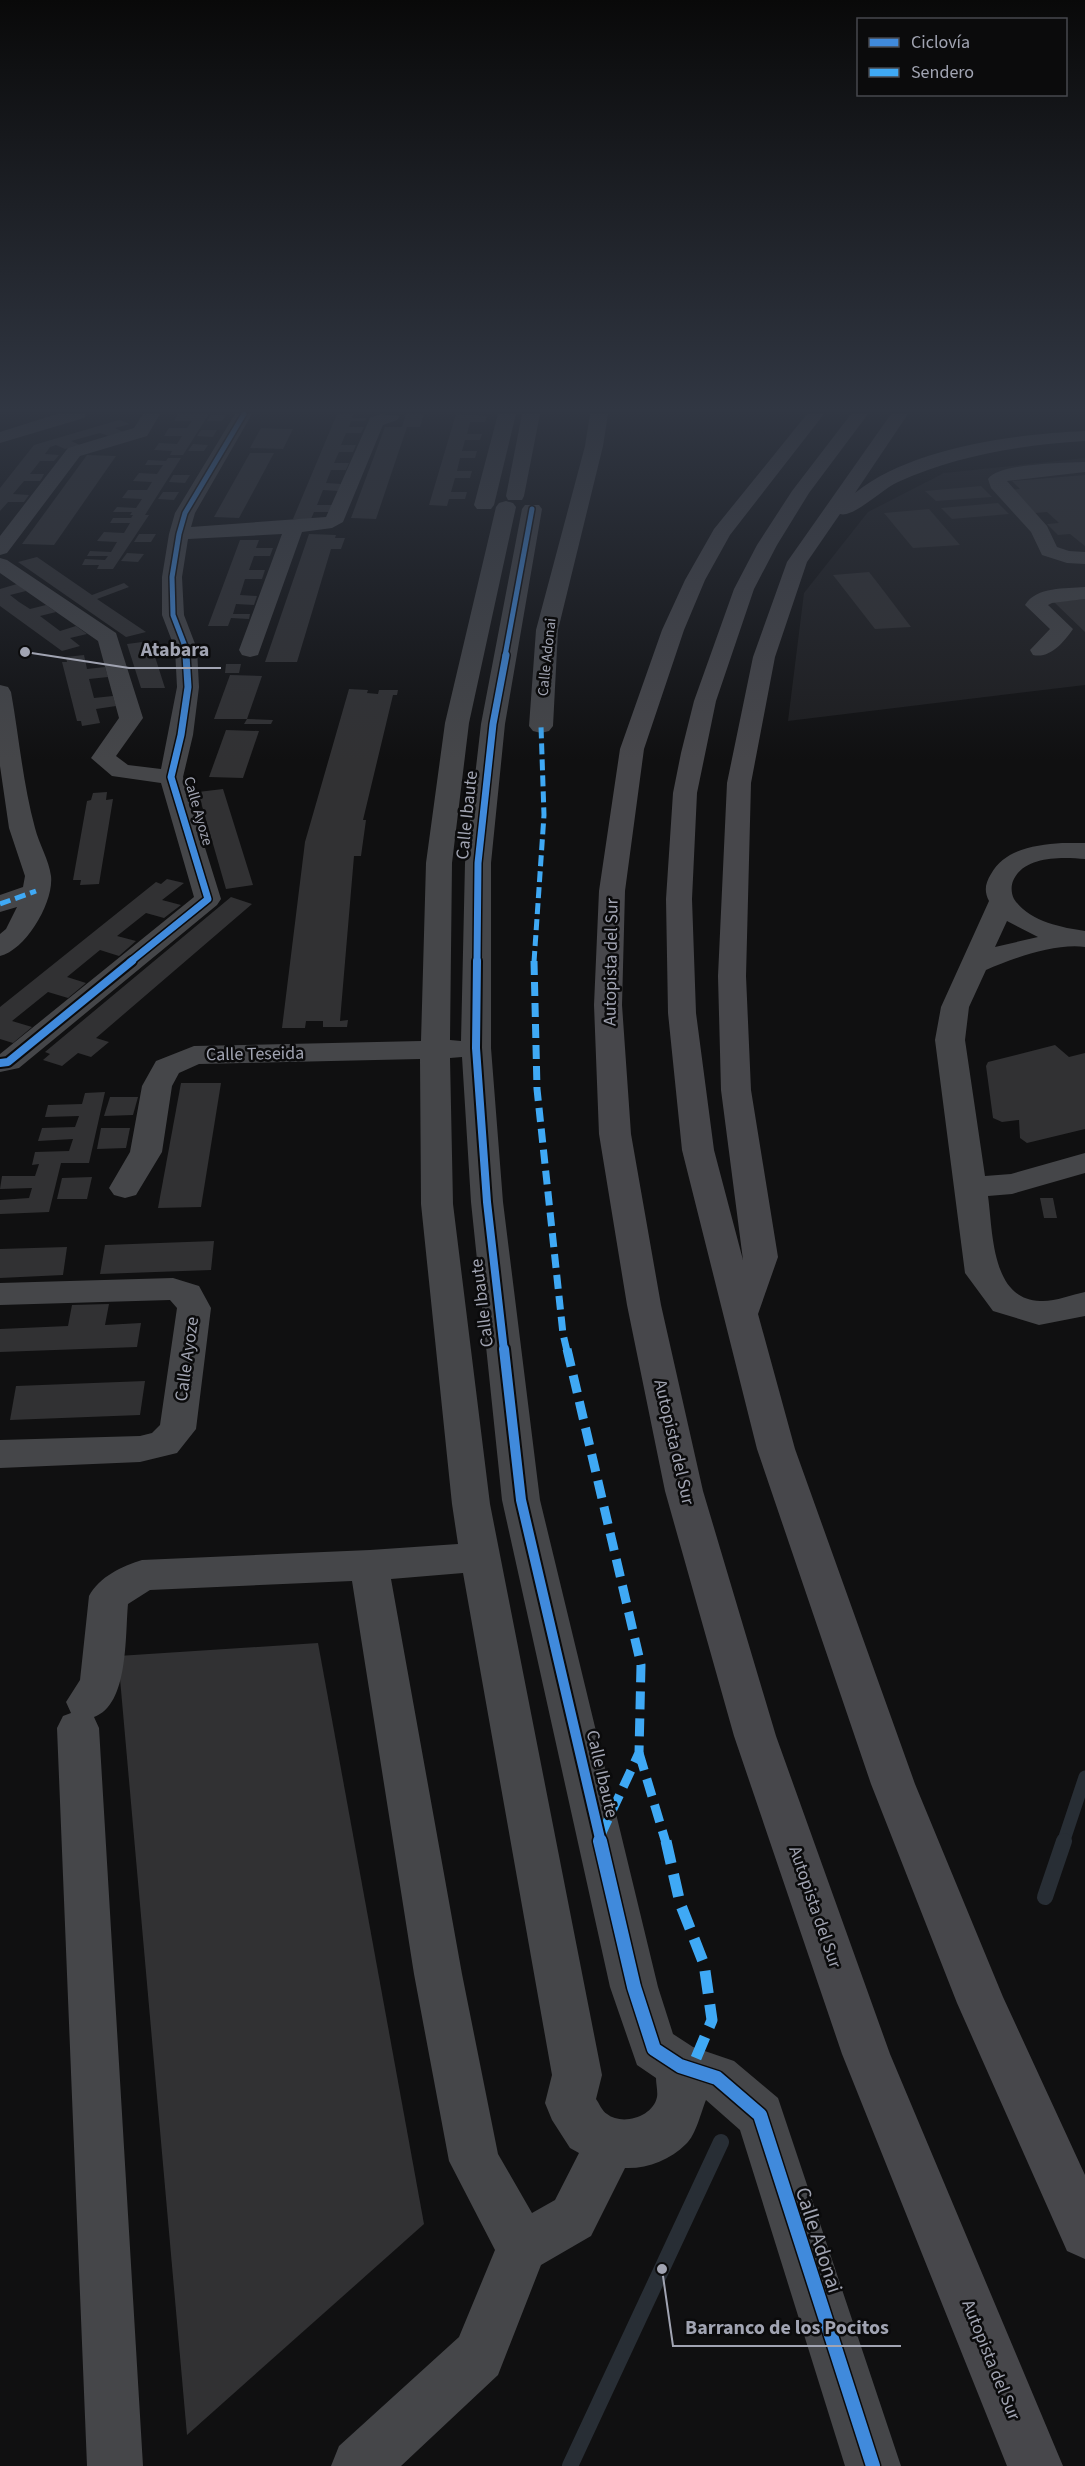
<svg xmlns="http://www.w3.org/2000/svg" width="1085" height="2466" viewBox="0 0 1085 2466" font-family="'Source Sans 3',sans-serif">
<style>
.built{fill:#1d1d1f}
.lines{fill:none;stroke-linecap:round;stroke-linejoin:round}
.stream-far1{stroke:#282e35;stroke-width:13}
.stream{stroke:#282e35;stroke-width:16}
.building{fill:#313133}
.minor{fill:#454649;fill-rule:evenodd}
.highway{fill:#47474b;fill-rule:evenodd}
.quiet-far3{stroke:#3fa9f5;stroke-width:5;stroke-dasharray:11 5;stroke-linecap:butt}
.quiet-far2{stroke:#3fa9f5;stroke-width:7;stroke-dasharray:14 7;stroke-linecap:butt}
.quiet-far1{stroke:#3fa9f5;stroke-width:9;stroke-dasharray:18 9;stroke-linecap:butt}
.quiet{stroke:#3fa9f5;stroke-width:11;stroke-dasharray:23 11;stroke-linecap:butt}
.cycleway-far4-casing{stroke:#0b0b0c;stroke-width:8}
.cycleway-far3-casing{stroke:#0b0b0c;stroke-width:10}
.cycleway-far2-casing{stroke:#0b0b0c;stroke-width:12}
.cycleway-far1-casing{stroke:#0b0b0c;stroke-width:14}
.cycleway-casing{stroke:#0b0b0c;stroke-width:17}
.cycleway-far4{stroke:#408adc;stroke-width:5}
.cycleway-far3{stroke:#408adc;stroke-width:7}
.cycleway-far2{stroke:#408adc;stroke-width:8}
.cycleway-far1{stroke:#408adc;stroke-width:10}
.cycleway{stroke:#408adc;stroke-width:14}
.labels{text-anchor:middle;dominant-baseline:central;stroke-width:5;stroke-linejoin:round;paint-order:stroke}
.far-street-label{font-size:15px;fill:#a1a4b2;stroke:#0b0b0c}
.street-label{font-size:18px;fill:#a1a4b2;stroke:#0b0b0c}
.near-street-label{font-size:21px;fill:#a1a4b2;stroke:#0b0b0c}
.leader{fill:none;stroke:#a1a4b2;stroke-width:2}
.callout-dot{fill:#a1a4b2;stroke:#0b0b0c;stroke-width:2}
.callout-label{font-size:20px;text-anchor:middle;font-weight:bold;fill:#a1a4b2;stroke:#0b0b0c;stroke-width:5;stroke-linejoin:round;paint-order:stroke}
</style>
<rect width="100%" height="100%" fill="#101011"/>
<polygon class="built" points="1085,458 1085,685 788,721 804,593 868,512 944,473"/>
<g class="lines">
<polyline class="stream-far1" points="1063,1843 1085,1777"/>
<g class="stream">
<polyline points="1045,1897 1064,1841"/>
<polyline points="570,2466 721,2142"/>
</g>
</g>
<g class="building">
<polygon points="178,414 209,414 183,455 170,455 172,451 154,450 159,443 177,444 182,436 164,436 169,428 187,428 192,421 174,421"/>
<polygon points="337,414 354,414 352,418 367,418 365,421 351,421 349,427 364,427 361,433 346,433 341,445 356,445 353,452 339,452 334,463 349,463 346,470 331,470 326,483 341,484 338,491 323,490 317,505 333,505 330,512 314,512 311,519 293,519"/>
<polygon points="406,414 424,414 420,427 407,427 376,519 351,518 385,427 402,427"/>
<polygon points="456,414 487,416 485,422 470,422 467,434 482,434 480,440 465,440 462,451 477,451 475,458 460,458 457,471 472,471 470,478 455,478 451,492 467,492 465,499 449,499 447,506 429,505"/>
<polygon points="211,415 226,415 222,421 207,421"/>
<polygon points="119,420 130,424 115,428 123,432 109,436 100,433 71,441 80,445 65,449 56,445 50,447 45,454 59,455 54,461 40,461 30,474 44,474 42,478 40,481 24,481 13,494 29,495 24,502 8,502 0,511 0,488 34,445"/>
<polygon points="261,428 286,429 293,429 283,449 250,448"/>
<polygon points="201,430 217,430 213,437 197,436"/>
<polygon points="193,444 208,445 204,451 188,451"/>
<polygon points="250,453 274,453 239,518 214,517"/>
<polygon points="87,455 116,456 54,545 22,544"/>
<polygon points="168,458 181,458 145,515 149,515 113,569 97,569 99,565 82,565 85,559 105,560 108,556 87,556 90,551 111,552 117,542 97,541 104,532 124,533 130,523 110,523 113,518 131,518 133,515 130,515 132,512 113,512 117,507 136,508 142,499 122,498 128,490 147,490 152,482 133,481 139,473 157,474 163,465 145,465 148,460 166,461"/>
<polygon points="173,475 190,475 185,483 169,482"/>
<polygon points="1085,475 1085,546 1070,534 1058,535 1047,524 1059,523 1047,512 1035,513 1009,490 1020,489 1012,481"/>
<polygon points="981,486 992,497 936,501 925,491"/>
<polygon points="163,492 179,492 174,500 158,499"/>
<polygon points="998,503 1009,514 952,519 941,508"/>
<polygon points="929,509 960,545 913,548 884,513"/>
<polygon points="139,534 156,534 151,542 134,542"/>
<polygon points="309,534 336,535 335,538 345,538 341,549 331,549 297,662 265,662"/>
<polygon points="240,540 259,540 256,548 273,548 270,556 254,556 249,570 265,570 262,579 245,579 240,595 257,596 254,605 236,604 233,614 250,614 249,619 231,618 228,626 208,626"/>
<polygon points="127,553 144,554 138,562 121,561"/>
<polygon points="37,557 92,595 124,583 129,587 97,599 146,632 126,637 18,562"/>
<polygon points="869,572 880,586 911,627 875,629 833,575"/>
<polygon points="17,584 26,591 10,595 19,602 30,609 46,605 56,612 40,616 60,631 76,626 87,634 70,638 80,646 62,651 0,606 0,589"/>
<polygon points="1085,599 1085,632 1054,602"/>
<polygon points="150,641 164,685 165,688 141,688 127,644"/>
<polygon points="84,655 87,669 105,667 108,677 89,679 94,698 113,696 116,706 96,709 100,723 82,726 81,721 77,721 62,662 67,662 66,657"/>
<polygon points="226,664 241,664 239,673 225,673"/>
<polygon points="230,675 262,676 247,719 214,719"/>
<polygon points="349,689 368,690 367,693 378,694 379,690 398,690 397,695 393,695 363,820 366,820 361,856 354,856 340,1021 348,1020 347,1027 323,1027 323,1021 306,1021 305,1028 282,1028 305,842"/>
<polygon points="247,719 273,720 271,724 244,724"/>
<polygon points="226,730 259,731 243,778 209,777"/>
<polygon points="223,789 253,885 226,889 198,792"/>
<polygon points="107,792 106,800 113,799 99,884 80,885 81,880 73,880 87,801 91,800 93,793"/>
<polygon points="167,879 184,883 162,900 181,905 164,918 146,913 117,936 136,941 119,956 100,950 67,977 86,983 68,998 48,992 12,1021 32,1027 13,1043 0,1039 0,1007 156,882 161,884"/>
<polygon points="231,897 252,904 96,1038 109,1042 91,1057 78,1053 62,1066 43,1060 50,1054 45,1052"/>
<polygon points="1055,1045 1069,1057 1085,1053 1085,1129 1027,1143 1020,1138 1019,1120 1002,1122 993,1118 986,1066 988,1062"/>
<polygon points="181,1083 221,1083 201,1207 158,1208"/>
<polygon points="105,1092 89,1163 61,1163 49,1212 0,1214 0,1200 29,1198 32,1188 0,1189 2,1176 35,1176 39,1164 32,1165 35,1152 69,1151 73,1139 38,1141 42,1128 75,1127 79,1116 45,1117 48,1105 82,1104 85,1093"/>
<polygon points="110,1097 138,1097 133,1115 104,1116"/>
<polygon points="101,1128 130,1128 126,1148 97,1149"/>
<polygon points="92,1177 87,1199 57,1199 62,1178"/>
<polygon points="1040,1198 1053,1198 1057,1218 1044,1218"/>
<polygon points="214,1241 211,1270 100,1274 105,1245"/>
<polygon points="67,1247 63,1275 0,1278 0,1249"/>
<polygon points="109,1304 105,1325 141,1323 137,1347 0,1352 0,1329 68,1326 72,1305"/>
<polygon points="145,1381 140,1415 10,1420 16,1386"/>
<polygon points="318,1643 424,2224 187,2435 118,1656"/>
</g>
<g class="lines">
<g class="minor">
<polygon points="57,414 86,414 84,418 0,443 0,432"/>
<polygon points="143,414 160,414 147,436 80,456 7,553 0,555 0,536 68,448 134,428"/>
<polygon points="235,414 252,414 195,513 191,527 326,517 370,418 380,414 400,416 397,420 383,425 343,522 332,528 302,532 258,655 250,657 242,655 239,650 282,534 188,539 182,577 184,615 197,649 199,687 193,735 183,777 221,899 217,905 19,1068 0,1072 0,1054 194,897 161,783 112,776 91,758 119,718 98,641 0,573 0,558 7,560 116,633 143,718 116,756 128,765 161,769 177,687 175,649 162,615 162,577 169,534 175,513"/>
<polygon points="498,414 516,414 494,505 491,509 477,509 474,505"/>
<polygon points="522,414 540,414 524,496 522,500 508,500 506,496"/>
<polygon points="590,414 608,414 603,446 558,630 553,726 549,731 541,733 533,731 529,726 536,630 585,446"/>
<path d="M1085,462V472L1007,481L1047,526L1057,547L1069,551L1085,552V564L1067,563L1042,555L1031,532L991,488L988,479C999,463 1064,463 1085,462Z"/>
<path d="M506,501L513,503L516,507L469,723L452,863L450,1040L461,1041L465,863L481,724L522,509L525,505H539L542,509L505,724L491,863V1048L503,1202L540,1500L658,1987L673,2034L693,2047L734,2061L778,2098L901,2466H845L740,2130L706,2100C701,2112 696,2135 686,2144C670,2160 647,2169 625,2168L591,2236L541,2265L498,2375L401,2466H331L339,2446L459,2337L495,2250L449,2161L414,1974L352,1581L150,1590L128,1604C125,1635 129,1705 94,1717L99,1728L143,2466H87L57,1728L63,1716L71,1713L66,1702L80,1680L89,1596C99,1577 122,1566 142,1560L370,1550L458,1544L452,1504L421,1204L420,1059L199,1064L179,1073L172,1086L162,1152L136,1195L125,1198L114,1195L109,1188L130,1152L142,1086L156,1061L194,1046L421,1041L426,863L445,723L496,507L499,503ZM462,1057L471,1202L502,1500L610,1987L637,2065L656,2078C656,2084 658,2092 657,2097C653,2117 622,2126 607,2114C602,2111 599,2103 596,2099L602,2075L490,1504L453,1204L450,1058ZM463,1573L552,2075L545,2103L552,2120L570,2148L579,2153L555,2200L532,2213L498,2154L462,1974L391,1579Z"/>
<path d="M1085,587V599L1052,603L1048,605L1073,629C1064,642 1050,659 1033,655L1030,650L1050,629L1025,605C1037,586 1065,589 1085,587Z"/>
<path d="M0,685L8,687L11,692C19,737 23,784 35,828C39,844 49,860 51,876C54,902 26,950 0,956V934L6,929L17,907L0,912V895L23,887L25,876L9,828L0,766Z"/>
<path d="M1062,843H1085V859C1063,857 1024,855 1013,881C1011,886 1011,893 1014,899C1028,921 1062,928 1085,931V947C1056,943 1013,958 986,970L969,1007L965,1040L985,1176L1011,1174L1085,1153V1173L1012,1194L988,1196C993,1231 991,1300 1040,1301C1054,1302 1071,1295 1085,1292V1316L1039,1325L993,1311L965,1273L935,1040L941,1007L989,901C984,891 985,884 991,874C1005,849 1035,845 1062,843ZM1007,921L1038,937L995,947Z"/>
<polygon points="173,1278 199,1286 211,1308 196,1429 177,1453 140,1462 0,1468 0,1440 140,1436 152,1433 160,1425 177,1308 170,1300 0,1305 0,1283"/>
</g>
<g class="highway">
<polygon points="807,414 824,414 730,535 705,580 684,630 644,749 625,891 622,1005 631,1134 661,1305 703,1491 776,1736 890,2054 1063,2466 1007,2466 842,2054 734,1736 665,1491 627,1305 599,1134 594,1005 599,891 620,749 662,630 685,580 714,529"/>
<path d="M851,414H868L809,493L777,545L754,589L716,701L697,793L692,899L696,1013L714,1150L743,1260L721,1090L718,976L727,783L753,657L787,562L891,414H908L855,493C910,448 1015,434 1085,431V441C1021,445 957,455 898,482C882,489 854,518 840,514L807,562L775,657L751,783L746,976L751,1090L778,1257L758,1314L795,1449L915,1784L1003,1997L1085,2175V2259L1067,2251L957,2003L871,1784L757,1449L682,1150L668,1013L666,899L673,793L681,753L694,701L734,589L757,545L792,491Z"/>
</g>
<g class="quiet-far3">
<polyline points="0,904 36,891"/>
<polyline points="534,962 544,815 541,726"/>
</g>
<polyline class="quiet-far2" points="534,961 537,1089 563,1334 567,1351"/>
<g class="quiet-far1">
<polyline points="567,1349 641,1665 639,1753 600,1837"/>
<polyline points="639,1753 666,1843"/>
</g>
<polyline class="quiet" points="666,1841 680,1903 704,1964 712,2020 691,2070"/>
<g class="cycleway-far4-casing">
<g id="cycleway-far4">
<polyline points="186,656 186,649 173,615 172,577 179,534 185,513 244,414"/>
<polyline points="505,656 532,509"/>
</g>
</g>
<g class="cycleway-far3-casing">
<g id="cycleway-far3">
<polyline points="130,962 208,899 171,777 181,735 188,687 186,655"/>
<polyline points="477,962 478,863 493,724 506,655"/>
</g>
</g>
<g class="cycleway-far2-casing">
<g id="cycleway-far2">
<polyline points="477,961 476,1048 487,1202 504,1351"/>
<polyline points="0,1063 8,1062 132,961"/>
</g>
</g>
<g class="cycleway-far1-casing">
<polyline id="cycleway-far1" points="504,1349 521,1500 601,1843"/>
</g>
<g class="cycleway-casing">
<polyline id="cycleway" points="600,1841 634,1987 654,2049 680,2066 717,2078 760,2115 873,2466"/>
</g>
<use href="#cycleway-far4" class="cycleway-far4"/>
<use href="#cycleway-far3" class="cycleway-far3"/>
<use href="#cycleway-far2" class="cycleway-far2"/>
<use href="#cycleway-far1" class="cycleway-far1"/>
<use href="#cycleway" class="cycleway"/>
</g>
<linearGradient id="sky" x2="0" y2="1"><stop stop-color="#090909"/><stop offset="0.54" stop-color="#313743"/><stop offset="1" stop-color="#313743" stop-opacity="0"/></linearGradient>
<rect width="1085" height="760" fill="url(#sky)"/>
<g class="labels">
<g class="far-street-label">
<text transform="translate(547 657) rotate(-84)">Calle Adonai</text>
<text transform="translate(198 811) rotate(74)">Calle Ayoze</text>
</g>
<g class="street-label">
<text transform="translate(467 815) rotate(-84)">Calle Ibaute</text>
<text transform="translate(611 962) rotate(-89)">Autopista del Sur</text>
<text transform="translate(255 1054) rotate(-1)">Calle Teseida</text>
<text transform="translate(482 1303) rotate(-97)">Calle Ibaute</text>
<text transform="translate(187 1359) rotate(-82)">Calle Ayoze</text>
<text transform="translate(674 1442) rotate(77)">Autopista del Sur</text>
<text transform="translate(602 1774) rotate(77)">Calle Ibaute</text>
<text transform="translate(815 1907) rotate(71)">Autopista del Sur</text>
<text transform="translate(991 2360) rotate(68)">Autopista del Sur</text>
</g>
<g class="near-street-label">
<text transform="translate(819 2240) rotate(72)">Calle Adonai</text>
</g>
</g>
<path class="leader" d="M25 652L129 668H221M662 2269L673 2346H901"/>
<g class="callout-dot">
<circle cx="25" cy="652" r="6"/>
<circle cx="662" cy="2269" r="6"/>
</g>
<g class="callout-label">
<text x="175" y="656">Atabara</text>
<text x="787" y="2334">Barranco de los Pocitos</text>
</g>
<rect x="857" y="18" width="210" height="78" fill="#0b0b0c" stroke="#47484e" stroke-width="1.5"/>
<rect x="869" y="38" width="30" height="9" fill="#408adc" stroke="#47484e" stroke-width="1.5"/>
<text x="911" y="48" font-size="18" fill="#a1a4b2">Ciclovía</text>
<rect x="869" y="68" width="30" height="9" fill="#3fa9f5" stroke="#47484e" stroke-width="1.5"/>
<text x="911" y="78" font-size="18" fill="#a1a4b2">Sendero</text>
</svg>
